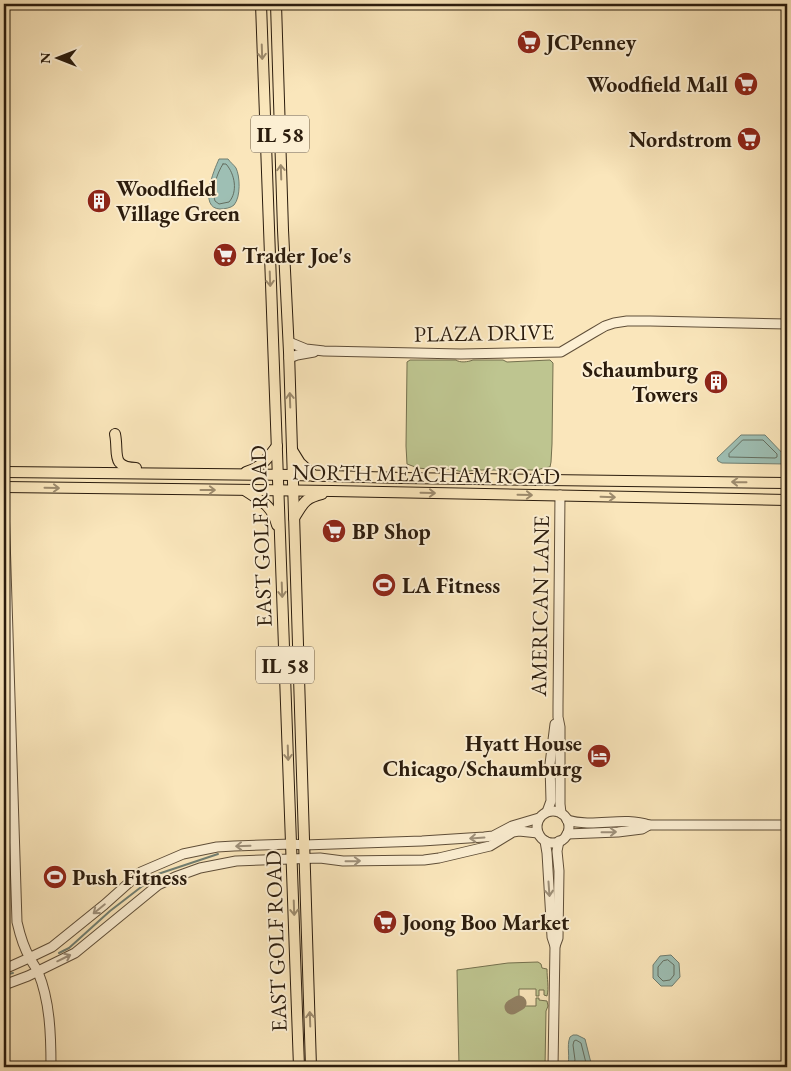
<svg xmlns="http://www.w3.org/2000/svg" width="791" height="1071" viewBox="0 0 791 1071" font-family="'EB Garamond',serif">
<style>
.green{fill:#bec590;stroke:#74704e}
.water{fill:#9ebfb4;stroke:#707e71}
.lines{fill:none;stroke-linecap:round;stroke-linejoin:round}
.shore{stroke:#646e60;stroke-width:1}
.stream{stroke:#707e71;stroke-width:2}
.taxiway{stroke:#928164;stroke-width:15}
.minor-casing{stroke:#5f4e38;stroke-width:11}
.major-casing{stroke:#2b1c0d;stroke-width:12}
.minor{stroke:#fcefd3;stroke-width:9}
.major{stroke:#fae6bb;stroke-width:10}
.oneway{stroke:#9d8b6d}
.oneway2{stroke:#9e907a}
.labels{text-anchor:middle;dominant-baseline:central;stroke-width:4;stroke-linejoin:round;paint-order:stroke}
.shield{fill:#fcefd3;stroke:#6a5b48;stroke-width:1}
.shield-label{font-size:21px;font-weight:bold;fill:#2b1c0d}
.poi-label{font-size:22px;font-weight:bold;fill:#2b1c0d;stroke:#fcefd3;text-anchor:start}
.street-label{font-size:22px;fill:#2b1c0d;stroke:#fcefd3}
</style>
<rect width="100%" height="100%" fill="#fae6bb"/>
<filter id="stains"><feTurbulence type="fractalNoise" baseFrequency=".004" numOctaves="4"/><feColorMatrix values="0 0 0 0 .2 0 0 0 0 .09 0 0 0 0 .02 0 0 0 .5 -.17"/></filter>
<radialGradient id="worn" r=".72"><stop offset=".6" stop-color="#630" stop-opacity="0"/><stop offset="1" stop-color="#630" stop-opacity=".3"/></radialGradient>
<g class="green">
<path d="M410,360H456C460,363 468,362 473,360H503L507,362L550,360L553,363L552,444L551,462L550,467L544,468L537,470H476L463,472L450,469L438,470L418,468L407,464L406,446L407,366V362Z"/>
<path d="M538,962L541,964L542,968L547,969C547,978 549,988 547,996L544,995V990H539V996H536V989H519V1002L512,1006L511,1004H509L508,1010H511L512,1008L519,1004V1006H536V998H539V1000L547,1001L548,1006L546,1011L545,1067H459L457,970L508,963Z"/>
</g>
<g class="water">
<path d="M219,159H228C230,162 234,165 236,168C240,176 241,197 234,205C231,208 224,209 220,209C198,208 214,170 219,159Z"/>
<polygon points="741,435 765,435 787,458 787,464 722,463 718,461 717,458"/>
<polygon points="671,955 679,963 680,977 672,986 661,986 653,978 653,965 660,956"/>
<path d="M573,1035H577L585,1039L592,1067H567C571,1057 566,1047 570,1037Z"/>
</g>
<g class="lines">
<g class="shore">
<path d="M223,164H226C235,174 238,192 229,202L219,204L215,201C211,191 217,173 223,164Z"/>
<polygon points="743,440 763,440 777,454 777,457 775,458 729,457 729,454"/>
<polygon points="668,960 674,965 674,975 670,980 663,981 658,976 658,967 663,961"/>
<polyline points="573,1067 575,1060 573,1045 574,1041 576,1040 581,1043 587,1067"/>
</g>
<g class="stream">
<polyline points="59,953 69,948 110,911 158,874 218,854"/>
<polyline points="4,975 13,973"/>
</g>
<polyline class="taxiway" points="512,1007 519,1003"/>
<g class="minor-casing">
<g id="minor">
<polyline points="289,342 306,349 324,351 461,354 561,352 593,333 605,326 614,323 627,321 650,321 787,324"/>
<polyline points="289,358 297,355 314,352"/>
<polyline points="560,495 558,706 558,717 560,727 560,804 561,813"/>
<path d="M4,505L17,922C20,935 23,947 30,958C32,963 36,967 38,972C50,1001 51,1035 51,1067"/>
<circle cx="553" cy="827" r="16"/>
<polyline points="547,812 551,801 550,764 555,724"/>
<path d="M567,820C594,828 623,816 649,825"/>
<polyline points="567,834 618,832 642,829 649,825 787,825"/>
<polyline points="545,841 547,853 552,937 555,946 553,1067"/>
<polyline points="555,946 558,938 559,871 557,851 559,841"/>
<polyline points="4,967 9,967 29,958 52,947 104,905 141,872 183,854 217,847 234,846 292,844 304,845 422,841 484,837 493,836 512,826 539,818"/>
<polyline points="4,985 28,976 75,953 158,885 175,877 200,868 236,861 320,858 343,861 424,860 439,858 490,846 513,832 519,831 538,833"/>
</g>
</g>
<g class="major-casing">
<g id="major">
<polyline points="261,4 299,1067"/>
<polyline points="276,4 283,230 289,352 311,1067"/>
<path d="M115,434C119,453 110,467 136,468"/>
<polyline points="292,450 300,463 314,476"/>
<polyline points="4,472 292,475 402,478 787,483"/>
<path d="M246,472C262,467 267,459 277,446"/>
<polyline points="4,487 332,491 787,500"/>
<path d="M246,491C261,501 272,505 277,525"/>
<path d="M294,518C304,503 303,499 322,494"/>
</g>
</g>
<use href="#minor" class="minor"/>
<use href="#major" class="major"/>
</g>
<defs><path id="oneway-shaft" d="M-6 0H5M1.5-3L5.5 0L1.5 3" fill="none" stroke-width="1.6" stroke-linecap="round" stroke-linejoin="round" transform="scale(1.25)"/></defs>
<g class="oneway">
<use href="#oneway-shaft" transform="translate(262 52) rotate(88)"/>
<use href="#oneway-shaft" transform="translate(281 172) rotate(-92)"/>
<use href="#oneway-shaft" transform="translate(270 279) rotate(88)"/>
<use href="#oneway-shaft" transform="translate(290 400) rotate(-92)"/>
<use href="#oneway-shaft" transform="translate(739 482) rotate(-179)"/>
<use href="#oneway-shaft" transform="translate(52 488) rotate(1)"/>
<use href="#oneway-shaft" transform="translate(208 490)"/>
<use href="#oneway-shaft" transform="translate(428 493) rotate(1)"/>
<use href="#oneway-shaft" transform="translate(525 495) rotate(1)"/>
<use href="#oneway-shaft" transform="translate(608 497) rotate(2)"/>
<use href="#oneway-shaft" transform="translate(282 590) rotate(88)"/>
<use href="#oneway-shaft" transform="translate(288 753) rotate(88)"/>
<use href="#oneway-shaft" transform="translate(294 908) rotate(88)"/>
<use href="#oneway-shaft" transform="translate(310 1019) rotate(-92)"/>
</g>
<g class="oneway2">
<use href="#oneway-shaft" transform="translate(609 832) rotate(-1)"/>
<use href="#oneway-shaft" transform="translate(477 838) rotate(176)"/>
<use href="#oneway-shaft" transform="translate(243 846) rotate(178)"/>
<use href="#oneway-shaft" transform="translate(353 861) rotate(-1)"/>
<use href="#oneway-shaft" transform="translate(549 889) rotate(86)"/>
<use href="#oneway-shaft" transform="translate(99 909) rotate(141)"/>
<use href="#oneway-shaft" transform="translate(64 958) rotate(-26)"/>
</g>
<defs>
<g id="supermarket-disc" transform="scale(1.25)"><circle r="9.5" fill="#8f2418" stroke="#fcefd3"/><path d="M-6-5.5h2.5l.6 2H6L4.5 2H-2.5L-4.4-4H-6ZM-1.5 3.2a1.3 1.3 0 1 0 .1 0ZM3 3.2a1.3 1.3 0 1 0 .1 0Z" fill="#fff"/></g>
<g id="building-disc" transform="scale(1.25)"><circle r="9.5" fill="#8f2418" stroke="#fcefd3"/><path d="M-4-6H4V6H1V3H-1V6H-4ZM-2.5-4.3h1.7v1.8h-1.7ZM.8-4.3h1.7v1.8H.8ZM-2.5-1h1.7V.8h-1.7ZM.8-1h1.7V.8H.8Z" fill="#fff"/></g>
<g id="stadium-disc" transform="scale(1.25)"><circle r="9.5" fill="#8f2418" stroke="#fcefd3"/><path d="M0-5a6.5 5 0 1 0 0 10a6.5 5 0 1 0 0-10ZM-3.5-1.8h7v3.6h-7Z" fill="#fff"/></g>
<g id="hotel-disc" transform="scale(1.25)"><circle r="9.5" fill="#8f2418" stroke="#fcefd3"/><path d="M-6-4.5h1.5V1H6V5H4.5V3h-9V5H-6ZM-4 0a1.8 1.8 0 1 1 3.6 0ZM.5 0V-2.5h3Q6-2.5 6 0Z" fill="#fff"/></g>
</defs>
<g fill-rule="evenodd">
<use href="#supermarket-disc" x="529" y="42"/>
<use href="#supermarket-disc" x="746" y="84"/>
<use href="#supermarket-disc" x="749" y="139"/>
<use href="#building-disc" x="99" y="201"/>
<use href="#supermarket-disc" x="225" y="255"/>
<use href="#building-disc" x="716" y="382"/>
<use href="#supermarket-disc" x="334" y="531"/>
<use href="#stadium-disc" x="384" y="585"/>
<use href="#hotel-disc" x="599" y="756"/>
<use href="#stadium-disc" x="55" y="877"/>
<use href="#supermarket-disc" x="385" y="922"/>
</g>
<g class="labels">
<g class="shield">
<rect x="251" y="115.5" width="58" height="37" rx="4"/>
<rect x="256" y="646.5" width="58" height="37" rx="4"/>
</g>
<g class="shield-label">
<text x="280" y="134">IL 58</text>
<text x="285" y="665">IL 58</text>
</g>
<g class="poi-label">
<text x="546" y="42">JCPenney</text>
<text x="728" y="84" text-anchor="end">Woodfield Mall</text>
<text x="732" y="139" text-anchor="end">Nordstrom</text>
<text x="116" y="188">Woodlfield<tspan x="116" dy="25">Village Green</tspan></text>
<text x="242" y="255">Trader Joe's</text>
<text x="698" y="369" text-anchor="end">Schaumburg<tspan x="698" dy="25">Towers</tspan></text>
<text x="352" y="531">BP Shop</text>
<text x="402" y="585">LA Fitness</text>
<text x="582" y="743" text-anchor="end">Hyatt House<tspan x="582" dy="25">Chicago/Schaumburg</tspan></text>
<text x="72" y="877">Push Fitness</text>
<text x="402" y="922">Joong Boo Market</text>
</g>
<g class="street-label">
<text transform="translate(484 333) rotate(-1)">PLAZA DRIVE</text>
<text transform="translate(426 474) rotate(1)">NORTH MEACHAM ROAD</text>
<text transform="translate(261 536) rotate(-92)">EAST GOLF ROAD</text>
<text transform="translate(540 606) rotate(-89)">AMERICAN LANE</text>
<text transform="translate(276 941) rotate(-92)">EAST GOLF ROAD</text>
</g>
</g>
<rect width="791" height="1071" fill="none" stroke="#fae6bb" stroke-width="20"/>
<rect x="5" y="5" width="781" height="1061" fill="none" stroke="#2b1c0d" stroke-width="2.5"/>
<rect x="10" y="10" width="771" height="1051" fill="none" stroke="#2b1c0d"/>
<g transform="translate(58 58) rotate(270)" stroke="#fcefd3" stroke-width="4" paint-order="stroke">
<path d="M0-4L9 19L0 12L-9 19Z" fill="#2b1c0d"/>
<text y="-8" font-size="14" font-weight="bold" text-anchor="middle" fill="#2b1c0d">N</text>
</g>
<rect width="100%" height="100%" filter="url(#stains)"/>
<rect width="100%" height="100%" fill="url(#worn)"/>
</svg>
